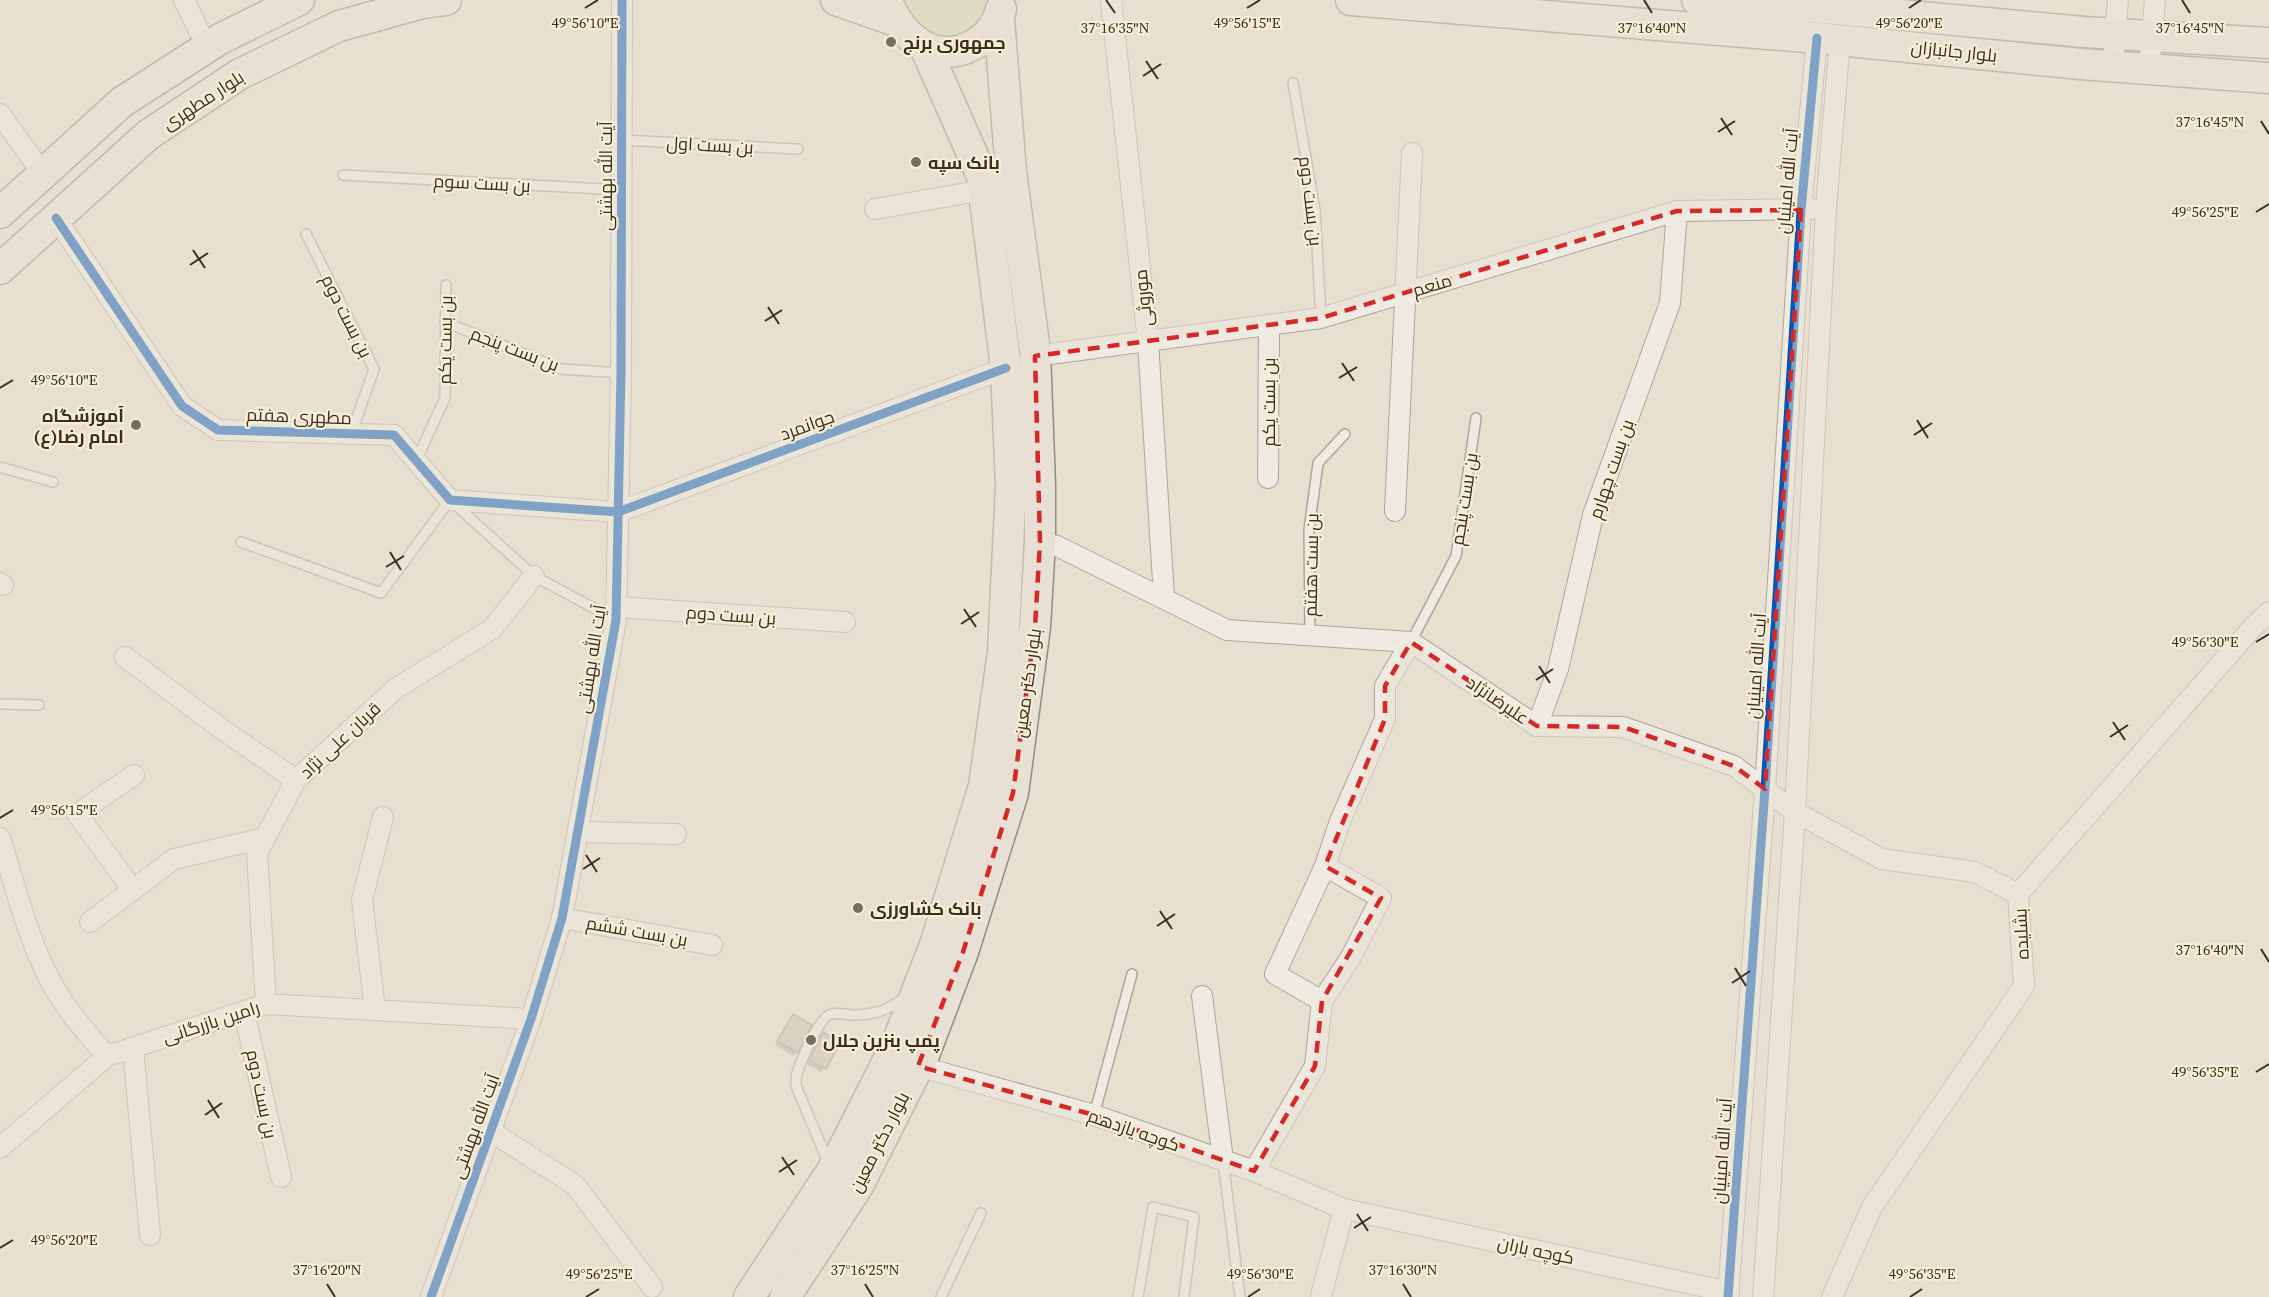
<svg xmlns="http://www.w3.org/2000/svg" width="2269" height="1297" viewBox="0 0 2269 1297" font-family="'Source Serif 4',Cairo,serif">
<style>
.green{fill:#d6d7b3}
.shadow{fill:#0003}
.building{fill:#cbbfb2;stroke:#a89c90;stroke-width:1.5}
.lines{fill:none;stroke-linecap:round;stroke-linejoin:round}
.lane-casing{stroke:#ada599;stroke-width:12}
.street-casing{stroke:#ada599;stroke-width:22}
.primary-casing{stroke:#928b80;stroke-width:33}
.lane{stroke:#efebe3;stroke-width:9}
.street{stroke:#efebe3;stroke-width:20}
.primary{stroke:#e6e1d4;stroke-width:30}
.cycleway-casing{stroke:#f7eed8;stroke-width:13}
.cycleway{stroke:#0057b8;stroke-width:9}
.marked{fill:none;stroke:#d62828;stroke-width:4.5;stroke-dasharray:12 8;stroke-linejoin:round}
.ticks{fill:none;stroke:#3d2e20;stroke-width:2}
.poi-dot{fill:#786c5e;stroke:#f7eed8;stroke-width:2}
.labels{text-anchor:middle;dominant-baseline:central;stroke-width:4.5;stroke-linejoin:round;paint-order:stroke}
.poi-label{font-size:18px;font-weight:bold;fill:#3d2e20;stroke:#f7eed8;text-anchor:start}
.street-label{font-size:18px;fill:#3d2e20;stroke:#f7eed8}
.ticks-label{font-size:15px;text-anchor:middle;fill:#3d2e20;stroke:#f7eed8;stroke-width:4.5;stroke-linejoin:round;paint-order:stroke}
</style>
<rect width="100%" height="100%" fill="#e7e0d1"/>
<polygon class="green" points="897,0 990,0 988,14 973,35 931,39"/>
<g class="shadow">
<polygon points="793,1016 796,1052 793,1056 775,1045"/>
<polygon points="824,1034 839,1043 821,1072 807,1064"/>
</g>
<g class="building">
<polygon points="793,1014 812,1025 798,1053 777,1041"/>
<polygon points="823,1032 841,1042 826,1069 809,1060"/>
</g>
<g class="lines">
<g class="lane-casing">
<g id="lane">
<polyline points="1293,83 1315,210 1321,318"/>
<polyline points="622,140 798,149"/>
<polyline points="343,175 622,190"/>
<polyline points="306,234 374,369 351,434"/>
<polyline points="445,322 561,369 621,373"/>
<polyline points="416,461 445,398 446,285"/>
<polyline points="0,467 53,482"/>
<polyline points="241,542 381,593 450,500 534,576 616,620"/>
<polyline points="1310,635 1309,530 1318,463 1345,434"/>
<polyline points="1411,642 1456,556 1476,418"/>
<polyline points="0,704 39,705"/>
<polyline points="1094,1115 1132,974"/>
<polyline points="1223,1160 1240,1297"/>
<path d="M828,1162L796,1086C796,1082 796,1077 797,1073C801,1061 819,1017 831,1014C838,1012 847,1015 854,1015C873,1015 891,1009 905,997"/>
<polyline points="941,1297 981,1213"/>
<polyline points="1138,1297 1153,1207 1194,1217 1184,1297"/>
</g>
</g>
<g class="street-casing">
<g id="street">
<polyline points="184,0 199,31"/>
<polyline points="1111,0 1148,342 1164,597"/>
<polyline points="2113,66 2118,0"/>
<polyline points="2149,69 2155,0"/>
<polyline points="0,114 43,174"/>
<polyline points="875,209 984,190"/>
<polyline points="56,218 182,406 218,430 394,435 450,500 618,512 1006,368"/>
<polyline points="1035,356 1321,318 1677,211 1812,209"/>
<polyline points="1268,478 1269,326"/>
<polyline points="1395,511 1412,153"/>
<polyline points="1040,542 1057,546 1227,630 1411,642 1537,726 1623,727 1734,766 1795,812 1882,859 1975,872 2018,894"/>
<polyline points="0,583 3,585"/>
<polyline points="616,607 845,622"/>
<polyline points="125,657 223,730 296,780"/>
<polyline points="1537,726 1558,669 1593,515 1670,303 1677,211"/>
<polyline points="578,832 676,834"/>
<path d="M0,838C14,882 25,928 45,970C60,1003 84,1030 107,1056"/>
<polyline points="1325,866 1381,898 1351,957 1322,1001 1275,974 1325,866 1340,821 1385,719 1385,686 1411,642"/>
<polyline points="133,890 77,814 134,775"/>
<polyline points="562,918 712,945"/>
<polyline points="90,922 174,859 265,838"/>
<polyline points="1202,996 1223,1160"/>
<polyline points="266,1004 257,853 296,780 395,689 492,629 534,576"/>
<polyline points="375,1010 362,900 383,817"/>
<polyline points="244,1011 281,1177"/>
<polyline points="133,1048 150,1235"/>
<polyline points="918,1066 1094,1115 1254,1171 1344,1209 1729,1292"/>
<polyline points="490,1131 575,1185 652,1287"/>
<polyline points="0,1148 107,1056 266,1004 531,1019"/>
<polyline points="1254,1171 1315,1066 1322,1001"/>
<polyline points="1321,1296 1344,1209"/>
<polyline points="431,1297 531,1019 562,918 616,620 621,373 622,0"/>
<polyline points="1728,1297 1765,789 1801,210 1817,38"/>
<polyline points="1763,1297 1795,812 1826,208 1840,40"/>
<polyline points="1832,1297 1872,1207 2024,986 2018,894 2254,626 2269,612"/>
</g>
</g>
<g class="primary-casing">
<g id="primary">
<polyline points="836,0 896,21"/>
<path d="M886,0C895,19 905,36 924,46C955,63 994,41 1001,9"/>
<polyline points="1351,0 1817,38 2081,64 2269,78"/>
<polyline points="1697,0 1823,8 2084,32 2269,43"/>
<polyline points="0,213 122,102 220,39 299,0"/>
<polyline points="0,269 148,135 240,74 339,26 422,3 446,0"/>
<polyline points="749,1297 832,1171 897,1043 936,942 984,786 1003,652 1011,486 1006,368 982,176 925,47"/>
<polyline points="785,1297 858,1186 924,1055 963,952 1013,793 1035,627 1040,542 1040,486 1035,351 1011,172 999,19"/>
</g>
</g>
<use href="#lane" class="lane"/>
<use href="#street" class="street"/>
<use href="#primary" class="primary"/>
<g class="cycleway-casing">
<g id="cycleway">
<polyline points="56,218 182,406 218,430 394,435 450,500 618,512 1006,368"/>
<polyline points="431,1297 531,1019 562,918 616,620 621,373 622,0"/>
<polyline points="1728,1297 1765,789 1801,210 1817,38"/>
</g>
</g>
<use href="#cycleway" class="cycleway"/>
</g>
<path d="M0 0H2269V1297H0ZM1801,210L1765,789L1734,766L1623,727L1537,726L1411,642L1385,686V719L1325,866L1381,898L1322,1001L1315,1066L1254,1171L1094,1115L918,1066L963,952L1013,793L1035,627L1040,542L1035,356L1321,318L1677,211Z" fill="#e7e0d1" fill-opacity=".55" fill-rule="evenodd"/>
<path class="marked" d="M1801,210L1765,789L1734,766L1623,727L1537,726L1411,642L1385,686V719L1325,866L1381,898L1322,1001L1315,1066L1254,1171L1094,1115L918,1066L963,952L1013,793L1035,627L1040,542L1035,356L1321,318L1677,211Z"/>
<path class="ticks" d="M1106,0L1115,13M1644,0L1652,13M2182,0L2190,13M585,8L598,0M1247,8L1260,0M1909,8L1921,0M1146,61L1158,79M1143,76L1161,64M1721,118L1732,135M2261,121L2269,134M1718,132L1735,121M2256,212L2269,204M193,250L205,268M190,265L208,253M768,307L779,324M765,321L782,310M1342,363L1354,381M1339,378L1357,367M0,388L13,380M1917,420L1928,438M1914,435L1932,423M390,552L401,570M386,567L404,556M964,609L976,627M961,624L979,612M2256,642L2269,634M1539,666L1550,683M1536,680L1553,669M2113,722L2125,740M2110,737L2128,725M0,818L13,810M586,855L597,872M583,869L600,858M1160,911L1172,929M1157,926L1175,914M2261,949L2269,962M1735,968L1746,986M1732,983L1750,971M2256,1072L2269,1064M208,1100L219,1118M205,1115L222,1103M782,1157L794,1175M779,1172L797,1160M1357,1214L1368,1231M1354,1228L1371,1217M0,1248L13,1240M327,1284L335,1297M865,1284L873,1297M1403,1284L1411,1297M586,1297L599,1289M1248,1297L1260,1289M1910,1297L1922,1289"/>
<g class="poi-dot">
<circle cx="891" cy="42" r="6"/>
<circle cx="916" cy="162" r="6"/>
<circle cx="136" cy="425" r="6"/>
<circle cx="858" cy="908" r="6"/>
<circle cx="811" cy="1040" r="6"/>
</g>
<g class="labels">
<g class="poi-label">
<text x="903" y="42">جمهوری برنج</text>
<text x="928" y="162">بانک سپه</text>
<text x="124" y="415" text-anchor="end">آموزشگاه<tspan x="124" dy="21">امام رضا(ع)</tspan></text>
<text x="870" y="908">بانک کشاورزی</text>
<text x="823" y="1040">پمپ بنزین جلال</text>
</g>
<g class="street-label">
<text transform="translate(1954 51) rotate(6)">بلوار جانبازان</text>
<text transform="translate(203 100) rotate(-33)">بلوار مطهری</text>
<text transform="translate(710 145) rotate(3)">بن بست اول</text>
<text transform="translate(605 176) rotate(-90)">آیت الله بهشتی</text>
<text transform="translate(1787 181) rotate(-85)">آیت الله امینیان</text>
<text transform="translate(482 183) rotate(3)">بن بست سوم</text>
<text transform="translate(1311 201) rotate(83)">بن بست دوم</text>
<text transform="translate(1432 285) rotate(-17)">منعم</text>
<text transform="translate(1143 298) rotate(-96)">موروثی</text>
<text transform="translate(347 316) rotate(63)">بن بست دوم</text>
<text transform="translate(445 340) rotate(-89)">بن بست یکم</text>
<text transform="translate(515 349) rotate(21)">بن بست پنجم</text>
<text transform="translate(1268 402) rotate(-90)">بن بست یکم</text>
<text transform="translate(299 416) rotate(2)">مطهری هفتم</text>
<text transform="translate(807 425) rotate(-20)">جوانمرد</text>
<text transform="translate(1611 469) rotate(-71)">بن بست چهارم</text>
<text transform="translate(1464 499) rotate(-81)">بن بست پنجم</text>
<text transform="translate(1311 565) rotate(-89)">بن بست هفتم</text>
<text transform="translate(731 615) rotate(4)">بن بست دوم</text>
<text transform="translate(591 659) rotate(-81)">آیت الله بهشتی</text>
<text transform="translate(1756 666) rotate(-86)">آیت الله امینیان</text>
<text transform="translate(1027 683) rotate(-82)">بلوار دکتر معین</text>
<text transform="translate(1498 700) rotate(34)">علیرضانژاد</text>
<text transform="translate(340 740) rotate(-43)">قربان علی نژاد</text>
<text transform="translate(637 931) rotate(10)">بن بست ششم</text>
<text transform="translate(2021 934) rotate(-93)">بشلیده</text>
<text transform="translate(211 1022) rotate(-18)">رامین بازرگانی</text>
<text transform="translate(262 1094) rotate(78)">بن بست دوم</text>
<text transform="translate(475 1126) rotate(-70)">آیت الله بهشتی</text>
<text transform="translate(1134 1130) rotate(19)">کوچه یازدهم</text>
<text transform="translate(879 1142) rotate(-63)">بلوار دکتر معین</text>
<text transform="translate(1722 1151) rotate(-86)">آیت الله امینیان</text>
<text transform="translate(1536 1250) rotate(12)">کوچه باران</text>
</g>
</g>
<g class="ticks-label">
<text x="585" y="28">49°56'10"E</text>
<text x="1247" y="28">49°56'15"E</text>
<text x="1909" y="28">49°56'20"E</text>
<text x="1652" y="33">37°16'40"N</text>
<text x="1115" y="33">37°16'35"N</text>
<text x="2190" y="33">37°16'45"N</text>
<text x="2210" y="127">37°16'45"N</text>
<text x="2205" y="217">49°56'25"E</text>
<text x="64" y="385">49°56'10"E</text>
<text x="2205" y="647">49°56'30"E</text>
<text x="64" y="815">49°56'15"E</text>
<text x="2210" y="955">37°16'40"N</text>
<text x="2205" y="1077">49°56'35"E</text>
<text x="64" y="1245">49°56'20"E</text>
<text x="327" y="1275">37°16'20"N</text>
<text x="865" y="1275">37°16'25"N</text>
<text x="1403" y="1275">37°16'30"N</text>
<text x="599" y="1279">49°56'25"E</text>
<text x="1260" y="1279">49°56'30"E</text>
<text x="1922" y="1279">49°56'35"E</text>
</g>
</svg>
